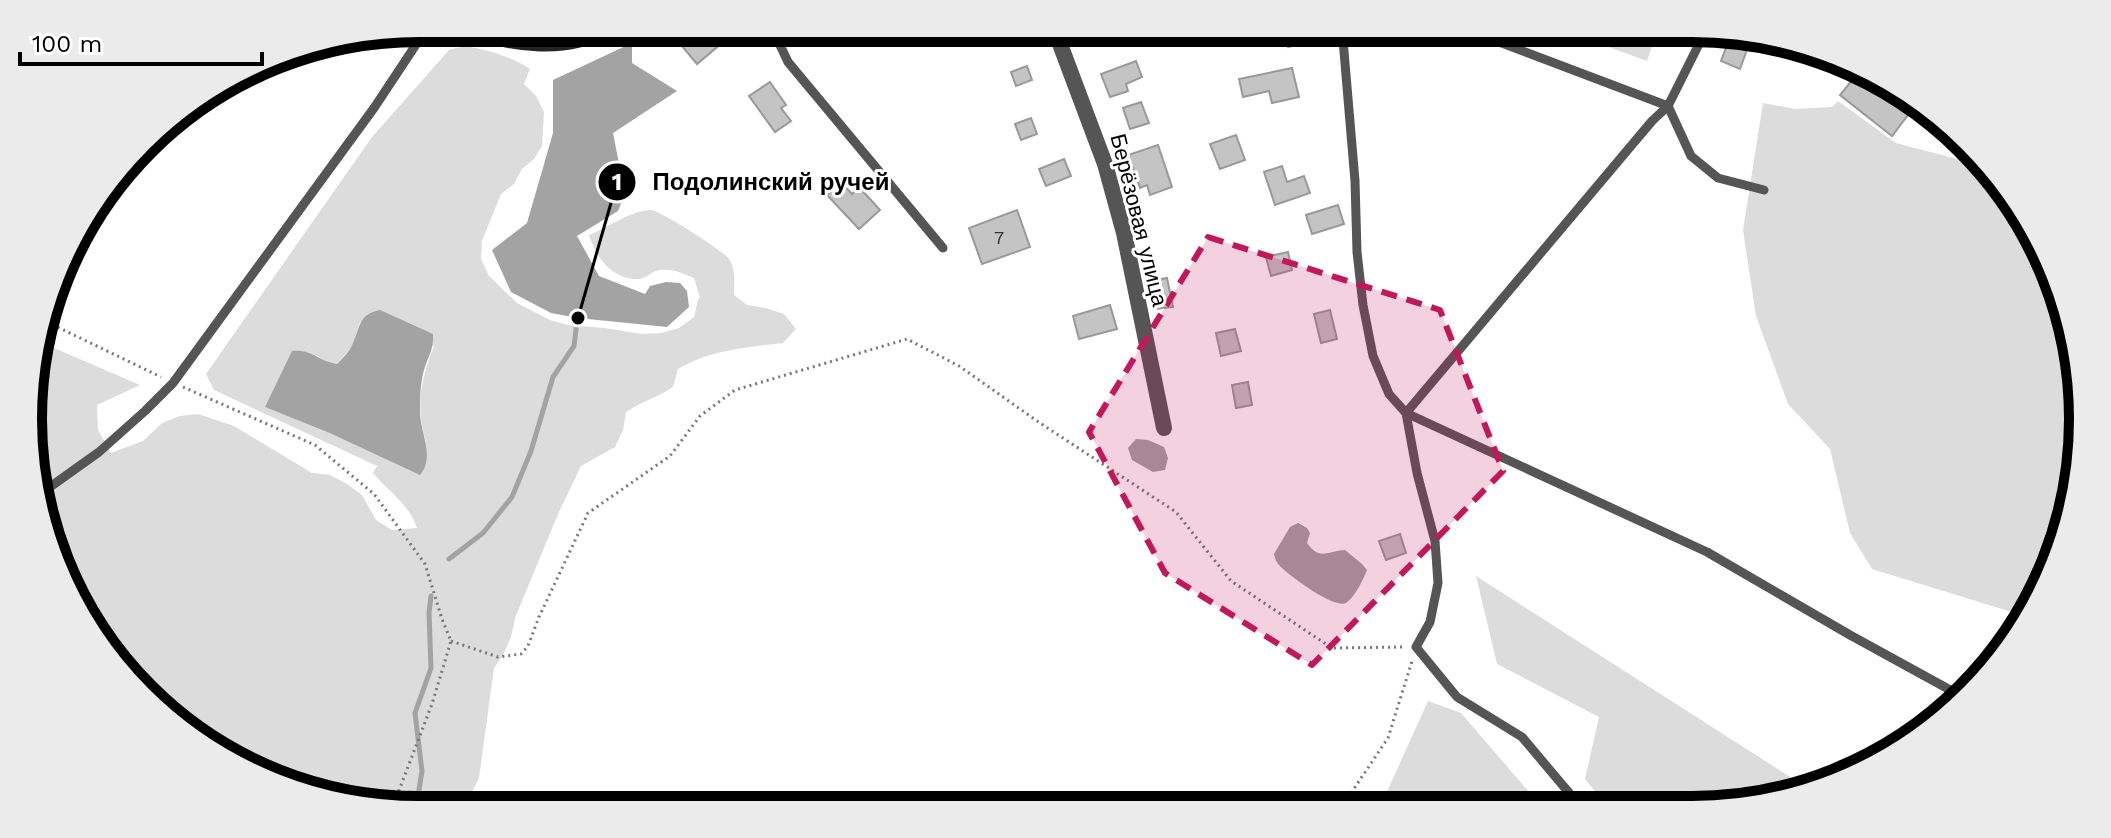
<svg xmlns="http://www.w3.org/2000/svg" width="2111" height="838" viewBox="0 0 2111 838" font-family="'Work Sans',sans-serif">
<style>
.green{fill:#dcdcdc;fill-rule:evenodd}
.water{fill:#a3a3a3}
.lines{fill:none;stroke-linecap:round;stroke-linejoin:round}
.stream{stroke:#a3a3a3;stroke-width:5}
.building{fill:#c4c4c4;stroke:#999;stroke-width:2}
.path{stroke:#777;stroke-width:3;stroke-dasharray:2 4;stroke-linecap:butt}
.lane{stroke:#555;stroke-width:9}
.street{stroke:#555;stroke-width:16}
.secondary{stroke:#222;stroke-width:16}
.marked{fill:#c2185b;fill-opacity:0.2;stroke:#c2185b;stroke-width:6;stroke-dasharray:16 10;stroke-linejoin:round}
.labels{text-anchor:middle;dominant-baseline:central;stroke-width:6;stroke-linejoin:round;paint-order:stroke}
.number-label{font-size:18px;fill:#313131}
.street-label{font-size:22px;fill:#000;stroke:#fff}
.rim{fill:none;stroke:#000;stroke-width:10}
.leader{fill:none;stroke:#000;stroke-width:3}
.callout-dot{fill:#000;stroke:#fff;stroke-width:3}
.mark-label{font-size:24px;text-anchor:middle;font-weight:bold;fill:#fff}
.callout-label{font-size:24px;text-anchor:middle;font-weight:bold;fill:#000;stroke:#fff;stroke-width:6;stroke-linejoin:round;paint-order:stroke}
</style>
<rect width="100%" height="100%" fill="#fff"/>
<g class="green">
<polygon points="1556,28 1658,28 1647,61"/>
<path d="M465,46C486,49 512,57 530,69L524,84L536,96L544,112L542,146L534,159L522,169L514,184L501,194L482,241L481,259L489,276L517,303L550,320L568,325L605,328L642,334L661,333L679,328L694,317L698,299L700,298L694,278C682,273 670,267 656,271C650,273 645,279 638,279C612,280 596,257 589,235C608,228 631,210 651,210C659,210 724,251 729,259C736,269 734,283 734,295L747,305L766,308L784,314L796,329L783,343C748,347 709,350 678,369L673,387C658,397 641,402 626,412L623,430L615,447L581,466L558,514L515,618C512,638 506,652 494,668L479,778L463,810H419L294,789L181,729L94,636L36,496L31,368L40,342L140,385L97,405L98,430L111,453L143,441L162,423L180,416L198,414L234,426L312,473L330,475L347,484L362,495L376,520L392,530L417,528C409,504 389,492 373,473L377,466L214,390L206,374L372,137L449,50ZM360,322L434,346C421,379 415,408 426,442L332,434L266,407L316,355L325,362L337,364L353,345Z"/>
<polygon points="1838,101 1896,143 1980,165 2042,246 2082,393 2062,544 2035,599 2015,613 1872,569 1850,533 1830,449 1788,404 1756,316 1743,230 1763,103 1795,109 1832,107"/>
<polygon points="1476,576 1809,789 1743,807 1608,807 1585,779 1599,717 1497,664"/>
<polygon points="1428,701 1461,713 1542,807 1376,808 1386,794"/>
</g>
<g class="water">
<polygon points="632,43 632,63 677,91 613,133 625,194 618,211 577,236 599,276 645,294 650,286 666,282 680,283 687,291 689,307 667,327 578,318 551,313 511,292 492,250 527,223 553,133 553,80"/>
<path d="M380,310L433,334C434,350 428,356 424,370C420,384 420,400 420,414C421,434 435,458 420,475L332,434L265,407L292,351C313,349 317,361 337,364C343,358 350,351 353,343C361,325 358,315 380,310Z"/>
<polygon points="1136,439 1148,440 1164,447 1168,458 1165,470 1153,472 1132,460 1128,448"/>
<path d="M1298,523L1307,528L1310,533L1307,543C1320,561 1327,551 1345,550L1362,564L1367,570C1363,580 1355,597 1346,603C1334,609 1288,575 1279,565C1276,562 1275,558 1274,554L1290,527Z"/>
</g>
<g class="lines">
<g class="stream">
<polyline points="449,559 483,533 512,497 531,451 553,377 574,346 578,313"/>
<polyline points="416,809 422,771 415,713 431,668 429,613 431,596"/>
</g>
</g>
<g class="building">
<polygon points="678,28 710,28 722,43 697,64 671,33"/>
<polygon points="1092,28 1121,28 1122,32 1096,40"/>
<polygon points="1294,28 1308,28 1311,42 1288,47 1284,30"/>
<polygon points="1730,37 1749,44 1740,69 1721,61"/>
<polygon points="1136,61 1142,77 1126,84 1128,91 1110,97 1101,74"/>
<polygon points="1027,66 1032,80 1016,86 1011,72"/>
<polygon points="1292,68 1299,97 1272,103 1269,91 1243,97 1239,79"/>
<polygon points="1857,74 1882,95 1887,89 1905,100 1899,108 1908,115 1892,136 1840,95"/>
<polygon points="770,82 786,105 781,108 791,121 775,132 749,96"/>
<polygon points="1141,102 1149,123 1130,129 1123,108"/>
<polygon points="1031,118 1037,134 1021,140 1015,124"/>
<polygon points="1236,135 1245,160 1220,169 1210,144"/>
<polygon points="1158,145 1172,187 1150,195 1147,185 1140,188 1128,155"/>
<polygon points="1064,159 1071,176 1046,186 1039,169"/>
<polygon points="1282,166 1287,182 1304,176 1310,193 1275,205 1264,172"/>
<polygon points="841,182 852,194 859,187 880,210 859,229 827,195"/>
<polygon points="1338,205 1344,224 1312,234 1306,215"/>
<polygon points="1017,210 1030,247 982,264 969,228"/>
<polygon points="1288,252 1292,270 1271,276 1266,257"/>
<polygon points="1167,278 1173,307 1156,309 1151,281"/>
<polygon points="1110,305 1117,329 1079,339 1073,316"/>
<polygon points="1330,310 1337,339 1321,343 1314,314"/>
<polygon points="1235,329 1241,351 1221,356 1216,333"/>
<polygon points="1248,382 1252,405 1236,408 1232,385"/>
<polygon points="1400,534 1406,553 1386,560 1379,541"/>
</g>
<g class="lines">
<g class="path">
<polyline points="47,322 161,377"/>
<polyline points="183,387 315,445 374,494 425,564 442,619 451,641 432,704 393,806"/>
<polyline points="451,641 498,657 521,654 528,646 539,617 588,513 670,456 700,416 735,390 907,339 959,366 1040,423 1176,512 1231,581 1332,648 1403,647"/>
<polyline points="1341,808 1388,738 1412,661"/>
</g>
<g class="lane">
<polyline points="772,28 788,62 943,248"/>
<polyline points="1342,28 1355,181 1357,252 1363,305 1373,356 1389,394 1406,413 1707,552 1850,635 1963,697"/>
<polyline points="1462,28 1668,106 1691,156 1718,178 1764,190"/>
<polyline points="1406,413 1652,121 1668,106 1706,30"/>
<polyline points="1406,413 1417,473 1435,541 1438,583 1430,622 1416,647 1457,697 1522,737 1581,807"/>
<polyline points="36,497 99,452 145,411 173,383 374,108 427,28"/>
</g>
<polyline class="street" points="1054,28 1105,164 1124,233 1164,428"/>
<path class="secondary" d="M463,28C511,44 563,53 610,28"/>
</g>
<path class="marked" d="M1208,237L1440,310L1503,471L1312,665L1165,573L1089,432Z"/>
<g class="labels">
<g class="number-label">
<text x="999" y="237">7</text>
</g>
<g class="street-label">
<text transform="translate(1139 220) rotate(76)">Берёзовая улица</text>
</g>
</g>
<path d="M0 0H2111V838H0ZM419 42H1692A377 377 0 0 1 2069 419V419A377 377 0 0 1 1692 796H419A377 377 0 0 1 42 419V419A377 377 0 0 1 419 42Z" fill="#ebebeb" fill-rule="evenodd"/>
<path class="rim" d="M419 42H1692A377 377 0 0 1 2069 419V419A377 377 0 0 1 1692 796H419A377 377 0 0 1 42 419V419A377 377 0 0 1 419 42Z"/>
<path class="leader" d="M578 318L617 182"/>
<g class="callout-dot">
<circle cx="578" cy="318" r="8"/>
<circle cx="617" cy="182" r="20"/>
</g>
<g class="mark-label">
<text x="617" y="190">1</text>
</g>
<g class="callout-label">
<text x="771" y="190">Подолинский ручей</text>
</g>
<path d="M20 52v12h242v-12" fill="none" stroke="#000000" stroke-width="4"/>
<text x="32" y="52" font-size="24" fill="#000000" stroke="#ffffff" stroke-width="6" paint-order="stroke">100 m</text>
</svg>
